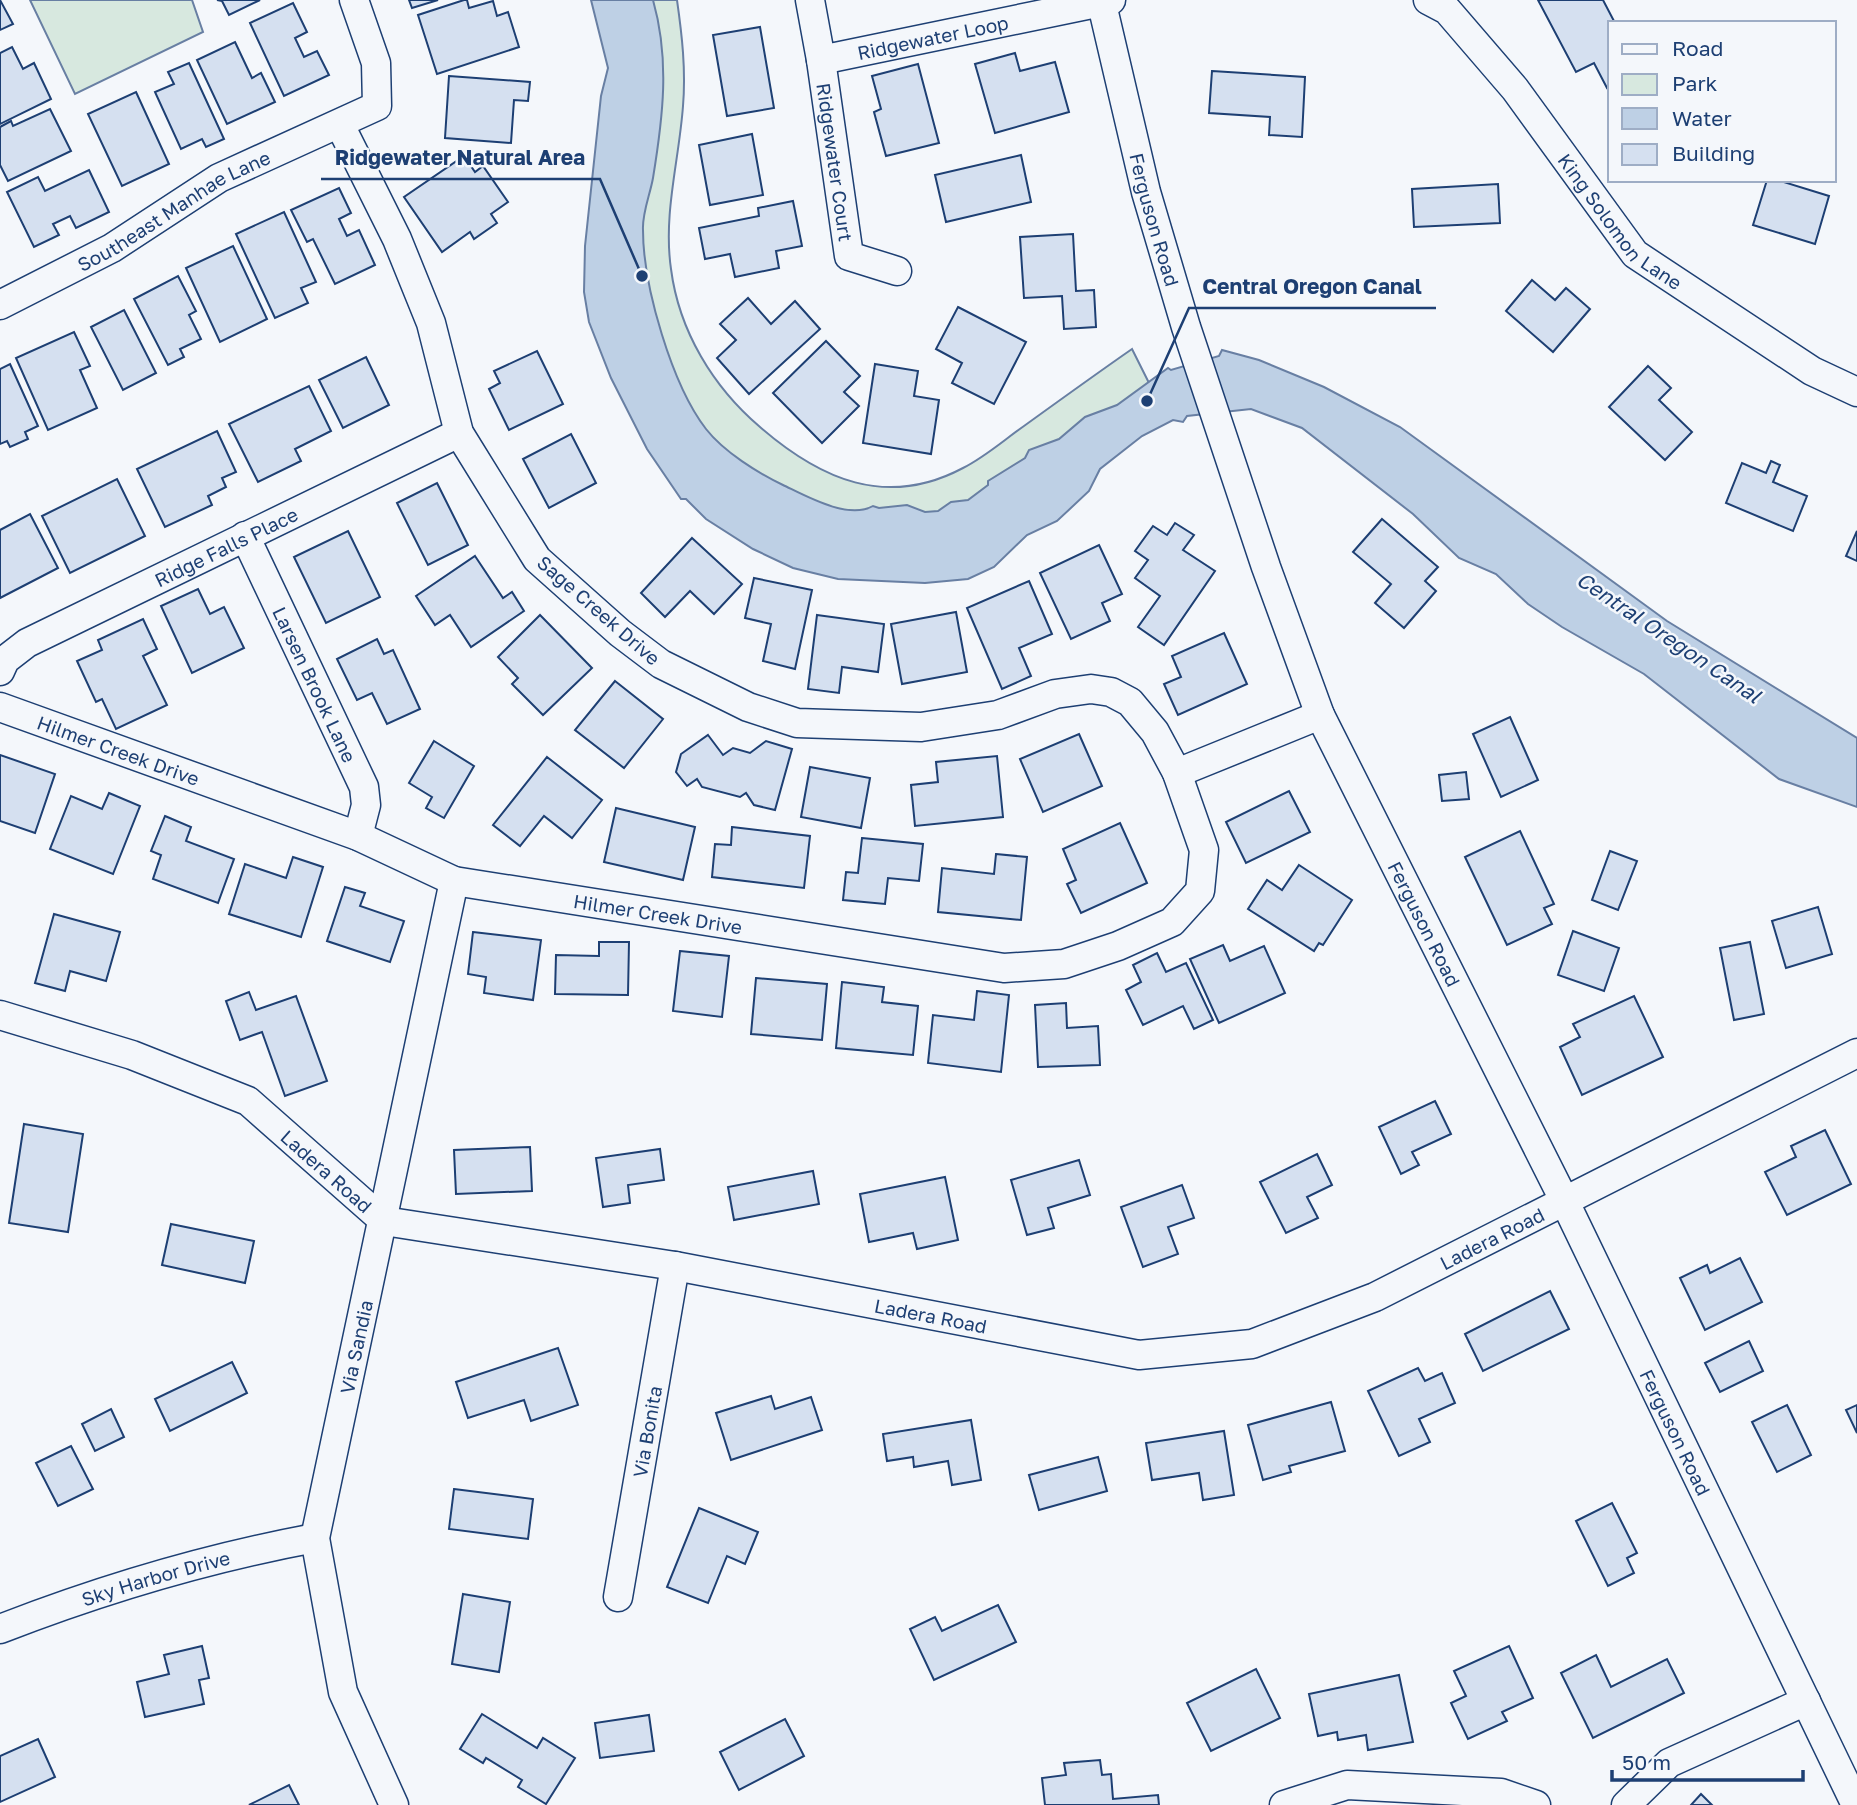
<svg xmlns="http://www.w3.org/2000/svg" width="1857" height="1805" viewBox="0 0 1857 1805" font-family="'Golos Text',sans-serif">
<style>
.green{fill:#d7e8df;stroke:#687fa3;stroke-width:2}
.water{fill:#bed0e5;stroke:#687fa3;stroke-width:2}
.building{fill:#d5e0f0;stroke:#1d3f73;stroke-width:2}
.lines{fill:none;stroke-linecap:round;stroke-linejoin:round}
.minor-casing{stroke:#1d3f73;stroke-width:31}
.minor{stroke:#f4f7fb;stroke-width:28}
.labels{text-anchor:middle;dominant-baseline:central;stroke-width:5;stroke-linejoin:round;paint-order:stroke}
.street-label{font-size:19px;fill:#1d3f73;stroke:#f4f7fb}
.water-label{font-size:21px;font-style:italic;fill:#1d3f73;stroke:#f4f7fb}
.leader{fill:none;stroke:#1d3f73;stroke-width:2.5}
.callout-dot{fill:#1d3f73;stroke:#f4f7fb;stroke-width:2.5}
.callout-label{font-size:21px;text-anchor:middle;font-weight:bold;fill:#1d3f73;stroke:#f4f7fb;stroke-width:5;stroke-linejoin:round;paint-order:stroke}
</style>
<rect width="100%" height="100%" fill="#f4f7fb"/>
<g class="green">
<polygon points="30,0 192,0 203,32 75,94"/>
<path d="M618,0H677C682,35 686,70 683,106C679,161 663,214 671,269C679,331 713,387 760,427C820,479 886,509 963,468C985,457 1004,440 1024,426C1060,400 1096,374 1132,349L1158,401L1008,509L821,534L646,379Z"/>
</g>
<path class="water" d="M591,0H653C670,60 663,117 653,178C650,195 642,213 643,230C643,286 672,385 706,429C724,452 758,473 783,485C806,496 848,520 873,506L879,508L907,505L925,512L938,511L951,502L968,500L988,485V481L1025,458L1029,450L1059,439L1085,417L1117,405L1168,368L1171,370L1219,356L1222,350L1259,360L1324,387L1400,427L1667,621L1857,738V807L1779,779L1644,674L1562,627L1528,604L1496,574L1459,558L1413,514L1302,428L1251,409L1187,416L1183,422L1173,420L1142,436L1100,469L1089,491L1057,521L1027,535L994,567L968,579L925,583L838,579L793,568L753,549L706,519L686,499H681L647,449L611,378L589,322L584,292L585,246L601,96L608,68Z"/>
<g class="building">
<polygon points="0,0 13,24 0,30"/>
<polygon points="217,0 260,0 229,15 222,1"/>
<polygon points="409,0 438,0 412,8"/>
<polygon points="464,0 467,0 469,8 493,1 497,16 508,12 519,47 437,74 418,15"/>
<polygon points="1538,0 1603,0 1615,23 1610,23 1610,86 1607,88 1594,63 1576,72"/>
<polygon points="293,3 307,32 295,38 304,57 317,51 329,75 284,96 250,23"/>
<polygon points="760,27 774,108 727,116 713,35"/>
<polygon points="235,42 252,78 261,73 275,102 227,124 197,60"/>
<polygon points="12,47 23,69 34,63 51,99 0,124 0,53"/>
<polygon points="1015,53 1020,71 1055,62 1069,112 995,133 975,64"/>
<polygon points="189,63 224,139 206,147 202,139 181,149 155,92 174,84 168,72"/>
<polygon points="918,64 939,143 886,156 874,112 881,109 872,76"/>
<polygon points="1212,71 1305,77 1302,137 1269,135 1270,117 1209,113"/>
<polygon points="449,76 530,82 528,101 514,100 511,143 445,138"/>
<polygon points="136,92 169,164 122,186 88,114"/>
<polygon points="50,109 71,151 8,181 0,165 0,127 11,121 13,126"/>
<polygon points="752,134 763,195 710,205 699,145"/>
<polygon points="1021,155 1031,202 946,222 935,175"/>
<polygon points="464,156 475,172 483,166 508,202 491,214 497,223 474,239 470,232 442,252 404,197"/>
<polygon points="89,170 109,212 76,228 70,216 53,224 59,235 34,247 7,192 38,177 45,191"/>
<polygon points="1767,180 1777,180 1829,196 1815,244 1753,225"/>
<polygon points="1498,184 1500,223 1414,227 1412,189"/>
<polygon points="339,188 351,213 339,219 347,236 359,230 375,265 335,284 313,239 307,242 291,210"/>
<polygon points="793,201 802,246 776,251 779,268 735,277 730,254 705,259 699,228 759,216 758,208"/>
<polygon points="284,212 316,282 301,288 308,303 275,318 236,234"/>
<polygon points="1073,234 1076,291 1094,290 1096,327 1064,329 1062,296 1024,298 1020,237"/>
<polygon points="233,246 267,319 220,342 186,268"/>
<polygon points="178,276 196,311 189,315 201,339 180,349 184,357 168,365 134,299"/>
<polygon points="1532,280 1555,300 1566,288 1590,309 1553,352 1506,311"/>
<polygon points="748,298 771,324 795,301 820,329 749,394 717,358 736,340 720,324"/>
<polygon points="958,307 1026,342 994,404 952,383 962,363 936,349"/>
<polygon points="124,310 156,373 123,390 91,327"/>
<polygon points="74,332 90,366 80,370 97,408 48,430 16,358"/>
<polygon points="826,341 860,376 844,392 859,406 822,443 773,393"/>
<polygon points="537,351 563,404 509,430 489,389 500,383 494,371"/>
<polygon points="366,357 389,405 343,428 319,380"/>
<polygon points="10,364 38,426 25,432 28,439 10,447 7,441 0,444 0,369"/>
<polygon points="875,364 918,371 914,396 939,400 931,454 863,443"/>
<polygon points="1648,366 1671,388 1659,400 1692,432 1665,460 1609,407"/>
<polygon points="309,386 331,431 295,449 301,461 258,482 229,424"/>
<polygon points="217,431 236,472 222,478 226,487 208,496 212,505 165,527 137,469"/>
<polygon points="571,434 596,483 549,508 523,459"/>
<polygon points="1771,461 1780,465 1773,482 1807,496 1793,531 1726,503 1742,463 1766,473"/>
<polygon points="117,479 145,536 70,573 42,516"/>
<polygon points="437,483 468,545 428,565 397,503"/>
<polygon points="30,514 58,568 0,598 0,530"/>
<polygon points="1382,519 1438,567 1425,581 1436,591 1404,628 1375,603 1391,584 1353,552"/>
<polygon points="1175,523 1194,535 1183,550 1215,571 1164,645 1138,627 1160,596 1135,578 1148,560 1135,551 1153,526 1167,535"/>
<polygon points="348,531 380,597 326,623 294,557"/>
<polygon points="1857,531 1857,561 1846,556"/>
<polygon points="692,538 742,584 714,614 690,591 665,617 641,593"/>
<polygon points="1099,545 1122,594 1102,603 1110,621 1071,639 1040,573"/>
<polygon points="475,556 503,598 512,592 524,611 471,647 450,615 435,625 416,596"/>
<polygon points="754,578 812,590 795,669 763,661 771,624 745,618"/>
<polygon points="1029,581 1052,634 1019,648 1031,676 1002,689 967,608"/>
<polygon points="198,589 210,614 224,607 244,648 192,673 161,606"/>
<polygon points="956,612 967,672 902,684 891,624"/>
<polygon points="540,615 592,668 543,715 512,684 518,678 498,657"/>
<polygon points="817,615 884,624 878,672 842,667 839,693 808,689"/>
<polygon points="143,619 157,649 143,656 167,705 116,729 102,699 96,702 77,661 102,650 98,640"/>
<polygon points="1224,633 1247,684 1178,715 1164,684 1181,677 1172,656"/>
<polygon points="377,639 384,654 393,650 420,709 387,724 372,693 357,700 337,659"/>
<polygon points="615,681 663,719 624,768 575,730"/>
<polygon points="1510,717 1538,780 1501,797 1473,734"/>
<polygon points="1079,734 1102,786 1043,812 1020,759"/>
<polygon points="708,735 723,755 733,748 750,753 766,741 792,749 775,810 754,805 746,793 740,797 702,787 697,779 687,786 676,772 681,754"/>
<polygon points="434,741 474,766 444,818 426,808 432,797 409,783"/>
<polygon points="0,755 55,774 35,833 0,821"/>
<polygon points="997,756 1003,817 915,826 911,785 938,782 936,762"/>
<polygon points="547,757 602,800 572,838 544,816 520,846 493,825"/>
<polygon points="810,767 870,778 861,828 801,817"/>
<polygon points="1466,772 1469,799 1442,801 1439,775"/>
<polygon points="1289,791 1310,832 1246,863 1226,822"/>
<polygon points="109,793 140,806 113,874 50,849 71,796 102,809"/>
<polygon points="616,808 695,827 683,880 604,862"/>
<polygon points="165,816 191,827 186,841 234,859 218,903 153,879 161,855 151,851"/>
<polygon points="1120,823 1147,883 1081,913 1067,884 1076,880 1063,849"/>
<polygon points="732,827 810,836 804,888 712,877 715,844 731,845"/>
<polygon points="1520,831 1554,904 1544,908 1552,924 1507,945 1465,857"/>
<polygon points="862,838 923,844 919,881 888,878 885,904 843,900 846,872 858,873"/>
<polygon points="1610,851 1637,861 1618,910 1592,900"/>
<polygon points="996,854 1027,857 1021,920 938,912 942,868 994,874"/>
<polygon points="293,857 323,867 301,937 229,914 245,864 286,878"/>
<polygon points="1299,865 1352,900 1323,945 1319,943 1314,951 1248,909 1267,880 1282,890"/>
<polygon points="345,887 365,893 360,906 404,921 390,962 327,941"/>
<polygon points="1818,907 1832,954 1786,968 1772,921"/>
<polygon points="54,914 120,932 106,981 70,971 65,991 35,983"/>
<polygon points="1573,931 1619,948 1604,991 1558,975"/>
<polygon points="473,932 541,940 533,1000 484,993 486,977 468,974"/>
<polygon points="599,942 629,942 628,995 555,994 556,955 599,956"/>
<polygon points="1750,942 1764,1014 1734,1020 1720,948"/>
<polygon points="1223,945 1230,961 1264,946 1285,993 1219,1023 1190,959"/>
<polygon points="680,951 729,956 722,1017 673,1011"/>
<polygon points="1157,953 1166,972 1186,963 1213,1020 1194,1029 1183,1006 1143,1025 1126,990 1141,982 1133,965"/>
<polygon points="756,978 827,984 822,1040 751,1034"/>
<polygon points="842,982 884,987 882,1002 918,1006 913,1055 836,1048"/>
<polygon points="977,991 1009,995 1001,1072 928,1063 933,1015 974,1020"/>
<polygon points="249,992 256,1010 296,996 327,1081 285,1096 262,1032 240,1040 226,1001"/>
<polygon points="1634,996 1663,1057 1582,1095 1560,1047 1580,1037 1573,1024"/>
<polygon points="1066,1003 1067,1028 1098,1026 1100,1065 1038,1067 1035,1005"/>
<polygon points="1435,1101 1451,1134 1412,1152 1419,1165 1401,1174 1379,1127"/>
<polygon points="24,1124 83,1134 68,1232 9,1223"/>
<polygon points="1825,1130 1851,1184 1787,1215 1765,1172 1796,1157 1791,1146"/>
<polygon points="530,1147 532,1191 456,1194 454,1150"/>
<polygon points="660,1149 664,1180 628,1185 630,1203 603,1207 596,1158"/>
<polygon points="1317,1154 1332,1185 1307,1197 1318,1218 1286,1233 1260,1182"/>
<polygon points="1079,1160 1090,1195 1048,1208 1054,1228 1027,1235 1011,1180"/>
<polygon points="813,1171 819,1204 734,1220 728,1187"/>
<polygon points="945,1177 958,1240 917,1249 913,1233 869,1242 860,1194"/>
<polygon points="1182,1185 1194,1218 1168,1227 1178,1254 1143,1267 1121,1207"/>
<polygon points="171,1224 254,1241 245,1283 162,1265"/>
<polygon points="1740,1258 1762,1302 1705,1330 1680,1278 1707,1265 1710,1273"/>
<polygon points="1550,1291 1569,1329 1483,1371 1465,1334"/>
<polygon points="1749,1341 1763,1371 1720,1392 1705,1363"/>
<polygon points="558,1348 578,1405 531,1421 524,1400 468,1418 456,1382"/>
<polygon points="232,1362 247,1393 170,1431 155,1399"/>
<polygon points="1418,1368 1425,1381 1442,1373 1455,1403 1419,1419 1430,1442 1399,1456 1368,1391"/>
<polygon points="771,1396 775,1409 811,1397 822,1430 731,1460 716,1413"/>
<polygon points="1331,1402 1345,1451 1289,1466 1291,1472 1263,1480 1248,1425"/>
<polygon points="1787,1405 1811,1455 1777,1472 1752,1422"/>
<polygon points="1857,1405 1857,1433 1846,1410"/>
<polygon points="111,1409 124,1437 95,1451 82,1424"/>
<polygon points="971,1420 981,1480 952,1485 948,1461 914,1467 913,1457 887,1461 883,1434"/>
<polygon points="1224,1431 1234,1495 1203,1500 1199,1473 1152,1480 1146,1443"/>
<polygon points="71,1446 93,1489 58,1506 36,1463"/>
<polygon points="1098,1457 1107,1491 1039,1510 1029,1475"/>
<polygon points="454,1489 533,1499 528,1539 449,1529"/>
<polygon points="1612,1503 1637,1553 1627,1558 1634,1573 1608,1586 1576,1521"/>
<polygon points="699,1508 758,1532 745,1564 727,1556 708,1603 667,1587"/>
<polygon points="463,1594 510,1602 499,1672 452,1664"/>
<polygon points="998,1605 1016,1642 934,1680 910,1629 935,1617 942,1631"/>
<polygon points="202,1646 209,1678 199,1680 204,1704 145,1717 137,1682 169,1674 164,1655"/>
<polygon points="1509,1646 1533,1698 1502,1712 1507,1721 1468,1739 1451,1703 1466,1696 1454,1671"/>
<polygon points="1596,1655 1611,1687 1667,1659 1684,1693 1593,1738 1561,1673"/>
<polygon points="1256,1669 1280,1718 1211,1751 1187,1703"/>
<polygon points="1399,1675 1413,1742 1368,1750 1366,1735 1338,1740 1337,1732 1318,1736 1309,1694"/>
<polygon points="482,1714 537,1748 543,1738 575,1758 546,1804 518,1787 522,1780 486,1758 483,1763 460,1749"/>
<polygon points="649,1715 654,1751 600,1758 595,1723"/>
<polygon points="785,1719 804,1756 739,1790 720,1752"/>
<polygon points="38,1739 55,1777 0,1802 0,1756"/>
<polygon points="1100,1760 1102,1775 1111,1774 1113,1799 1158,1795 1159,1805 1045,1805 1042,1778 1066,1775 1064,1763"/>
<polygon points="289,1785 299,1805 249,1805"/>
<polygon points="1701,1794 1712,1805 1691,1805"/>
</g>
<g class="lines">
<g class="minor-casing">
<g id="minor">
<path id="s1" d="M810,0L821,60L1111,0"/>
<path id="s2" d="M1101,0L1146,192L1186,327L1266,567L1320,715L1564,1200L1856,1805"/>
<path id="s3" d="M1428,0L1447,10L1515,89L1635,254L1812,371L1857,392"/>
<path id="s4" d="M821,60L849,256L897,271"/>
<path id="s5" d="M0,305L112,248L219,178L377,106L376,63L354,0"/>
<path id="s6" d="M245,536L364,787L366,805L358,836"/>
<path id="s7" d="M0,671L5,660L27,643L459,433"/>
<path id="s8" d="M0,707L358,836L454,881L1004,968L1064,964L1118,946L1172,922L1200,891L1204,850L1177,773L1155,732L1130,702L1111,692L1091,689L1055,694L998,715L921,727L797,723L748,707L661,664L620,633L537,559L459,433L431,323L397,239L340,125"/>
<polyline points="1177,773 1320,715"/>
<path id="s9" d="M0,1015L132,1055L248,1101L384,1221L675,1266L1139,1355L1252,1344L1375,1297L1857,1053"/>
<path id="s10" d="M618,1597L675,1266"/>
<path id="s11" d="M0,1629C103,1589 207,1558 315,1538"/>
<path id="s12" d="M394,1805L343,1692L315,1538L454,881"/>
<polyline points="1284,1805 1347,1785 1501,1793 1536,1805"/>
<polyline points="1626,1805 1669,1763 1806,1701"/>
</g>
</g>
<use href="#minor" class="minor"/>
</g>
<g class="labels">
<g class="street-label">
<text stroke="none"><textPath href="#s1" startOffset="175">Ridgewater Loop</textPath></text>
<text stroke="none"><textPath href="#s4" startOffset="103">Ridgewater Court</textPath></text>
<text stroke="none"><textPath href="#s5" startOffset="198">Southeast Manhae Lane</textPath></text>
<text stroke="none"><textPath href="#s2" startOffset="226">Ferguson Road</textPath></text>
<text stroke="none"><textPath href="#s3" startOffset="296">King Solomon Lane</textPath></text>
<text stroke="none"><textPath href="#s7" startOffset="261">Ridge Falls Place</textPath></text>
<text transform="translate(599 610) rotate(41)">Sage Creek Drive</text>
<text stroke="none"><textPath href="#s6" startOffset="164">Larsen Brook Lane</textPath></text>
<text stroke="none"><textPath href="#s8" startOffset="126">Hilmer Creek Drive</textPath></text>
<text stroke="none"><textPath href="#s8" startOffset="693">Hilmer Creek Drive</textPath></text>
<text stroke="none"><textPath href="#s2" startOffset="982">Ferguson Road</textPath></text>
<text stroke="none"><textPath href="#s9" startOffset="368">Ladera Road</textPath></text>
<text stroke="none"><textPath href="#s9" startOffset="1587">Ladera Road</textPath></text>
<text stroke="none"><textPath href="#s9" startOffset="999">Ladera Road</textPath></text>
<text stroke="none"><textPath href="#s12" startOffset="476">Via Sandia</textPath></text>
<text stroke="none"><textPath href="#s2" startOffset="1549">Ferguson Road</textPath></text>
<text stroke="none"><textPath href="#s10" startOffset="168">Via Bonita</textPath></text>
<text stroke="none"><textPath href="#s11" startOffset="164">Sky Harbor Drive</textPath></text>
</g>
<g class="water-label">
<text transform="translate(1669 637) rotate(34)">Central Oregon Canal</text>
</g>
</g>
<path class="leader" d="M642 276L600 179H321M1147 401L1189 308H1436"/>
<g class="callout-dot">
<circle cx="642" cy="276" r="7"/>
<circle cx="1147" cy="401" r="7"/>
</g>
<g class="callout-label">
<text x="460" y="165">Ridgewater Natural Area</text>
<text x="1312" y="294">Central Oregon Canal</text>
</g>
<rect x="1608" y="21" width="228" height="161" fill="#f4f7fb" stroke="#9eadc5" stroke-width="2"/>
<rect x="1622" y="44" width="35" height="10" fill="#f4f7fb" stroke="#9eadc5" stroke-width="2"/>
<text x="1672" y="56" font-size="21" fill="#1d3f73">Road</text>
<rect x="1622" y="74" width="35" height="21" fill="#d7e8df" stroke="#9eadc5" stroke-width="2"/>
<text x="1672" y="91" font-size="21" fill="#1d3f73">Park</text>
<rect x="1622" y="108" width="35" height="21" fill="#bed0e5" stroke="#9eadc5" stroke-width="2"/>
<text x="1672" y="126" font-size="21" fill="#1d3f73">Water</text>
<rect x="1622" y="144" width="35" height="21" fill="#d5e0f0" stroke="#9eadc5" stroke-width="2"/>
<text x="1672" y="161" font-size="21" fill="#1d3f73">Building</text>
<path d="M1612 1770v10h191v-10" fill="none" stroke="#1d3f73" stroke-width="3.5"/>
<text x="1622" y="1770" font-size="21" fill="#1d3f73" stroke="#f4f7fb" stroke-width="5" paint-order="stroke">50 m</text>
</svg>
